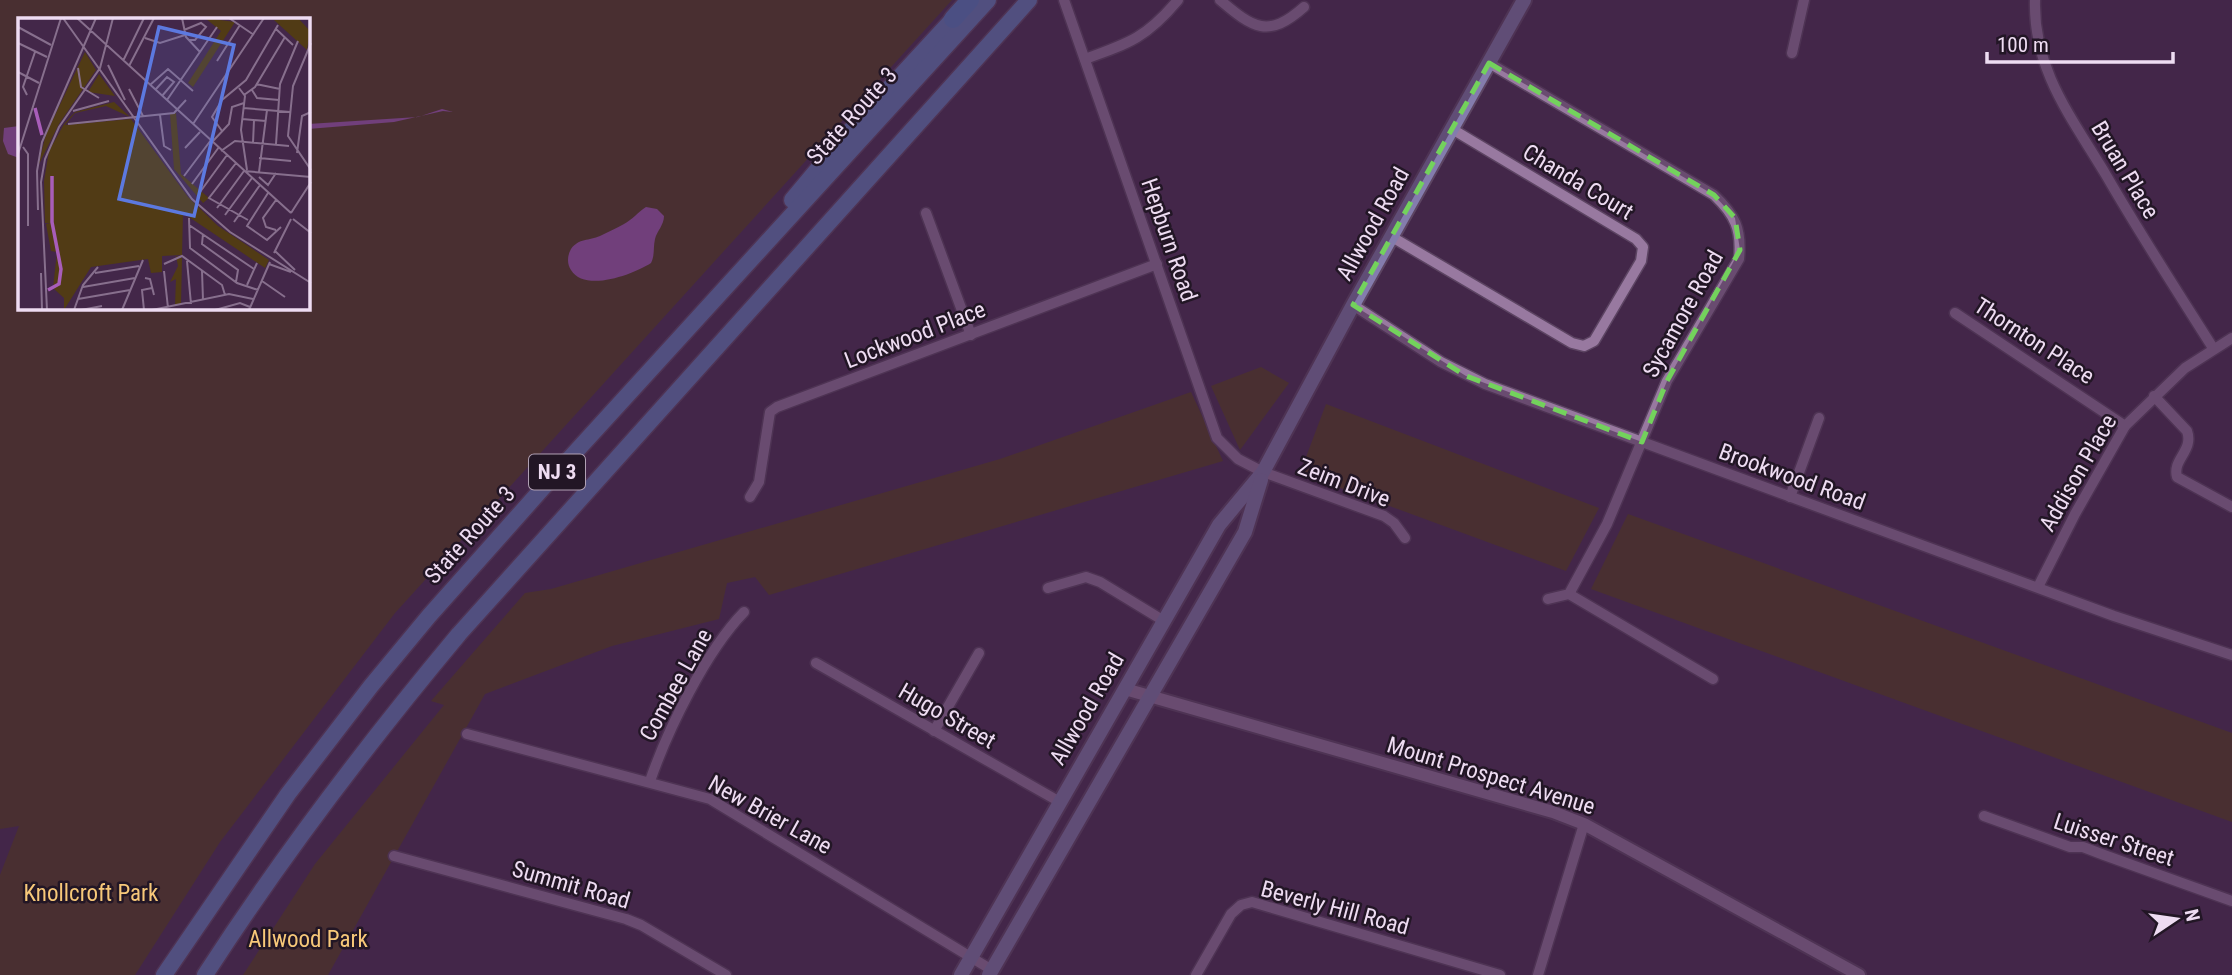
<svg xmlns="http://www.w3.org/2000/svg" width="2232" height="975" viewBox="0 0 2232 975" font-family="'Roboto Condensed',sans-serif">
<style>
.green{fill:#513b15;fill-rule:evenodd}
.water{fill:#a85db9}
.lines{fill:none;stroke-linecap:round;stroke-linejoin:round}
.minor-casing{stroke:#5c4462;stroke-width:13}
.tertiary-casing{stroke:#5c4462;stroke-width:16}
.secondary-casing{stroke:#5c4462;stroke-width:18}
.trunk-casing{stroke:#5c4462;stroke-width:19}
.motorway-casing{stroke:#5c4462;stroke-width:21}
.minor{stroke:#9879a0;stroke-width:10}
.tertiary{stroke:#9879a0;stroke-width:12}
.secondary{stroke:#847cad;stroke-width:14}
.trunk{stroke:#6280c2;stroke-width:16}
.motorway{stroke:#5582cb;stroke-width:18}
.marked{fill:none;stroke:#73d25c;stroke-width:5;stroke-dasharray:14 9;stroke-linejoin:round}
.labels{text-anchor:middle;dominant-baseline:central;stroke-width:5;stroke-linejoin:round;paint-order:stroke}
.shield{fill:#221625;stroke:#b1a1b4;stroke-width:2}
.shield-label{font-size:21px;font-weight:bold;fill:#eedcf2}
.street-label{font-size:23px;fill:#eedcf2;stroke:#221625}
.park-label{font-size:23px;fill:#f7c879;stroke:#221625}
.inset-river{fill:none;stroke:#a85db9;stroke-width:3.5}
.inset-road{fill:none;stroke:#876f8d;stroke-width:2}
.view{fill:#5c79e0;fill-opacity:0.15;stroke:#5c79e0;stroke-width:3.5}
.inset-edge{fill:none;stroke:#eedcf2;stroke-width:3.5}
</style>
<rect width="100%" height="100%" fill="#432749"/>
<g class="green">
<path d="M0,0H952L395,613L220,842L135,975H0V875L19,826L0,829ZM19,19H308V308H19Z"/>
<polygon points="1261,367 1289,383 1240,450 1211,386"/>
<polygon points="1191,392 1223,461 769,595 755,577 727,583 719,619 612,646 485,694 328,975 243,975 315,864 444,705 431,701 525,593 551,589 1000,459"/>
<polygon points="1326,404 1599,508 1566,571 1300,473"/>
<polygon points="1628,514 2232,733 2232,822 1591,589"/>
</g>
<g class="water">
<polygon points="442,109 453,112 443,111 394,122 308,129 308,124 418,117"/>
<polygon points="19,126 19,158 8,154 3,141 4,128"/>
<path d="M646,207L657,209L664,216C664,225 657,231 655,239C653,248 655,255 651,263C634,274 585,293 571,270C567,264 567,256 571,249C579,238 589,241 600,236C608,232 617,228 624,224C632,220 638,212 646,207Z"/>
</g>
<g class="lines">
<g class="minor-casing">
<g id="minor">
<polyline points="1064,0 1217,438 1238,459 1263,472 1384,516 1394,523 1405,538"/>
<path d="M1220,0C1253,28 1268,39 1304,7"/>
<path d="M2035,0C2033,70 2072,118 2106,175C2140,234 2177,291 2213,348"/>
<polyline points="1792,53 1804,0"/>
<path d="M1085,59C1130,43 1147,37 1178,0"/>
<path d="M1489,63L1714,195C1735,215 1742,229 1739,259L1667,381L1607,524L1569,594L1548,599"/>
<polyline points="926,213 971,335"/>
<polyline points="1392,237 1572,343 1584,346 1594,341 1641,261 1643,247 1636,239 1452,129"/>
<polyline points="1353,305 1441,362 1485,384 2114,616 2232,655"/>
<polyline points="1955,313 2125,426"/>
<path d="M2154,396L2187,431C2194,451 2172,459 2177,477L2232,507"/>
<polyline points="750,497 759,482 770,412 777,407 1157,264"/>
<polyline points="1790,497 1819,418"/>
<polyline points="2038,587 2075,514 2125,426 2185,368 2232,338"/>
<polyline points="1048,588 1086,577 1100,582 1164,621"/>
<polyline points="1569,594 1713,679"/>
<polyline points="816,663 1060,802"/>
<polyline points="934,731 979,653"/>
<polyline points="467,734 710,799 992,970"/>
<path d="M650,781C668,729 706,651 744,612"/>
<polyline points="1984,816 2070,847 2083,847 2104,855 2232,901"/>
<polyline points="394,856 626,919 641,925 726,975"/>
<polyline points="1196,975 1231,914 1241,905 1252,902 1500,975"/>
<polyline points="1538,975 1584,824"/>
</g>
</g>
<g class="tertiary-casing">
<polyline id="tertiary" points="1125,689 1553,812 1584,824 1859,975"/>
</g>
<g class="secondary-casing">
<g id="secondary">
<polyline points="961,975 1219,525 1263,472 1353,305 1524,0"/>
<polyline points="989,975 1245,532 1261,480"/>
</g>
</g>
<g class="trunk-casing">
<g id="trunk">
<polyline points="792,200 848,133 953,19"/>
<polyline points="164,975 288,794 371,686 429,616 549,481 988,0"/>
<path d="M205,975C282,856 368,743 459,634L1029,0"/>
</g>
</g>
<g class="motorway-casing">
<polyline id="motorway" points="953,19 970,0"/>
</g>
<use href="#minor" class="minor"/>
<use href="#tertiary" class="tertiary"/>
<use href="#secondary" class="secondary"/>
<use href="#trunk" class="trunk"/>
<use href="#motorway" class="motorway"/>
</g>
<path d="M0 0H2232V975H0ZM1489,63L1714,195L1735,218L1740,250L1667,381L1642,442L1466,376L1353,305Z" fill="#432749" fill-opacity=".55" fill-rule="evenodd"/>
<path class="marked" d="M1489,63L1714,195L1735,218L1740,250L1667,381L1642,442L1466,376L1353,305Z"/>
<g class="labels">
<rect class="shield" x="529" y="454.5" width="56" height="35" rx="5"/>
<g class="shield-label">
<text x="557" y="472">NJ 3</text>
</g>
<g class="street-label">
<text transform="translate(852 116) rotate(-48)">State Route 3</text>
<text transform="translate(2125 170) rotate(59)">Bruan Place</text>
<text transform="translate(1578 182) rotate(31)">Chanda Court</text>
<text transform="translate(1373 224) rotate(-61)">Allwood Road</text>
<text transform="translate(1169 240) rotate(71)">Hepburn Road</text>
<text transform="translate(1683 314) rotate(-61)">Sycamore Road</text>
<text transform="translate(915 335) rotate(-21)">Lockwood Place</text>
<text transform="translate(2034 341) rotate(33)">Thornton Place</text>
<text transform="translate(2078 473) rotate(-60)">Addison Place</text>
<text transform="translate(1792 477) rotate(20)">Brookwood Road</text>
<text transform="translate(1344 483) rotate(21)">Zeim Drive</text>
<text transform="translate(470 535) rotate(-48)">State Route 3</text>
<text transform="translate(676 685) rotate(-61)">Combee Lane</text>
<text transform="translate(1087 709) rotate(-60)">Allwood Road</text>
<text transform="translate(947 716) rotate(30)">Hugo Street</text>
<text transform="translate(1491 776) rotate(17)">Mount Prospect Avenue</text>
<text transform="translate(770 815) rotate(29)">New Brier Lane</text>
<text transform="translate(2114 840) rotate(18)">Luisser Street</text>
<text transform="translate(571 885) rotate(16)">Summit Road</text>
<text transform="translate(1335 908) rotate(15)">Beverly Hill Road</text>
</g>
<g class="park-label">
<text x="91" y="893">Knollcroft Park</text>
<text x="308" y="939">Allwood Park</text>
</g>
</g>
<g transform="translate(18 18)">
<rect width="292" height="292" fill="#432749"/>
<path d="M187,0L217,4L175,69L170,65L203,13ZM280,0L292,13L289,32L256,2ZM67,34L78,52L41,106L20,148L28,116ZM81,56L97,78L70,74ZM96,84L112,99L88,88L57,95L47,107L113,101L170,179L200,208L251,242L247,250L165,195L164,237L144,238V254L133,255L130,241L73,249L46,292V280L35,270L39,234L33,233L28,206L32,205H27L26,163L31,133L46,106L57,94ZM158,95L163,156L191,180L185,185L156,151L152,96ZM158,238L164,240L163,286L157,287L158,261L152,264L160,248Z" fill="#513b15"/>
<path class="inset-river" d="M17,90L24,117M30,272L41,266L43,251L34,204V158"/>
<path class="inset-road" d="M45,0L174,181L212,214L293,265M59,0L273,195M164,0L168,19L182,34M211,0L236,17M0,9L33,27M258,11L275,27M166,12L183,5L188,9L177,22H170M127,20L142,25L167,17M0,25L29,39M293,25L275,68L270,118L293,152M105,43L126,0M199,43L222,7M90,47L107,82M111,48L136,0M60,50L63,69L81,80M0,54L21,65M238,66L262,71M132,67L150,51L175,73M221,70L227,78L223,112L229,152M111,71L125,98M138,71L149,59L156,64L144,78M234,72L239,80L261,82M9,77L5,69L17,34M226,77L237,69L267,19M149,82L199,9M225,90L272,94M55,93L91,83M142,97L146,128L153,132M224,101L248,103M50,106L156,95L168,82M175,106L246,0M204,113L194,99L204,82L228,62L260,7M195,123L211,106L214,89L226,85M235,125L236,102M258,126L262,66L280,23M5,129L10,136V208M167,130L182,114M203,133L217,123L271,128M279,135L284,98L293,94M0,136L43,0M241,140L273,143M218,145L191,180L230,202M241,154L249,92M166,158L193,122M241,159L250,167L258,155M174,166L201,129M182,174L209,137M250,175L229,208L249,222L263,209M258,182L245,200L248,209L258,212M199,190L226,153L293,159M20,192L19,153L24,124L78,0M273,195L293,164M207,197L234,160M171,200L172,230L219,265L240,272M275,201L293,215M216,204L242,167M171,207L236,251M185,216L184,226L220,252L218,264M257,233L277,252M256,235L273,201M169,243L173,286M146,246L164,238L204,267L207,277M251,246L273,254M146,253L150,290M184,253L185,282M23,255L24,292M77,255L121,248M127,260L132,261L136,277M244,263L267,279M229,267L239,245M65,269L117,260M60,281L112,272M29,292L23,164L27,141L41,109L82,50L95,0M56,292L65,267L80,249M63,292L84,288M104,292L125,242M126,292L124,272L134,270M134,292L211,276L235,281M197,292L222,285L232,289M231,292L252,244"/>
<path class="view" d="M141,9L216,27L176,198L101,181Z"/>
<rect width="292" height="292" class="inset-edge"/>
</g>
<g transform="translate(2176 919) rotate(77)" stroke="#221625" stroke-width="5" paint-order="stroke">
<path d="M0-5L12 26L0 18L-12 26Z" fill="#eedcf2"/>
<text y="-10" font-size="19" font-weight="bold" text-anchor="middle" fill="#eedcf2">N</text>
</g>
<path d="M1987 52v10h186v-10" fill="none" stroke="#eedcf2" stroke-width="3.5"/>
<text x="1997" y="52" font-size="21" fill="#eedcf2" stroke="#221625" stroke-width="5" paint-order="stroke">100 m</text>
</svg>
